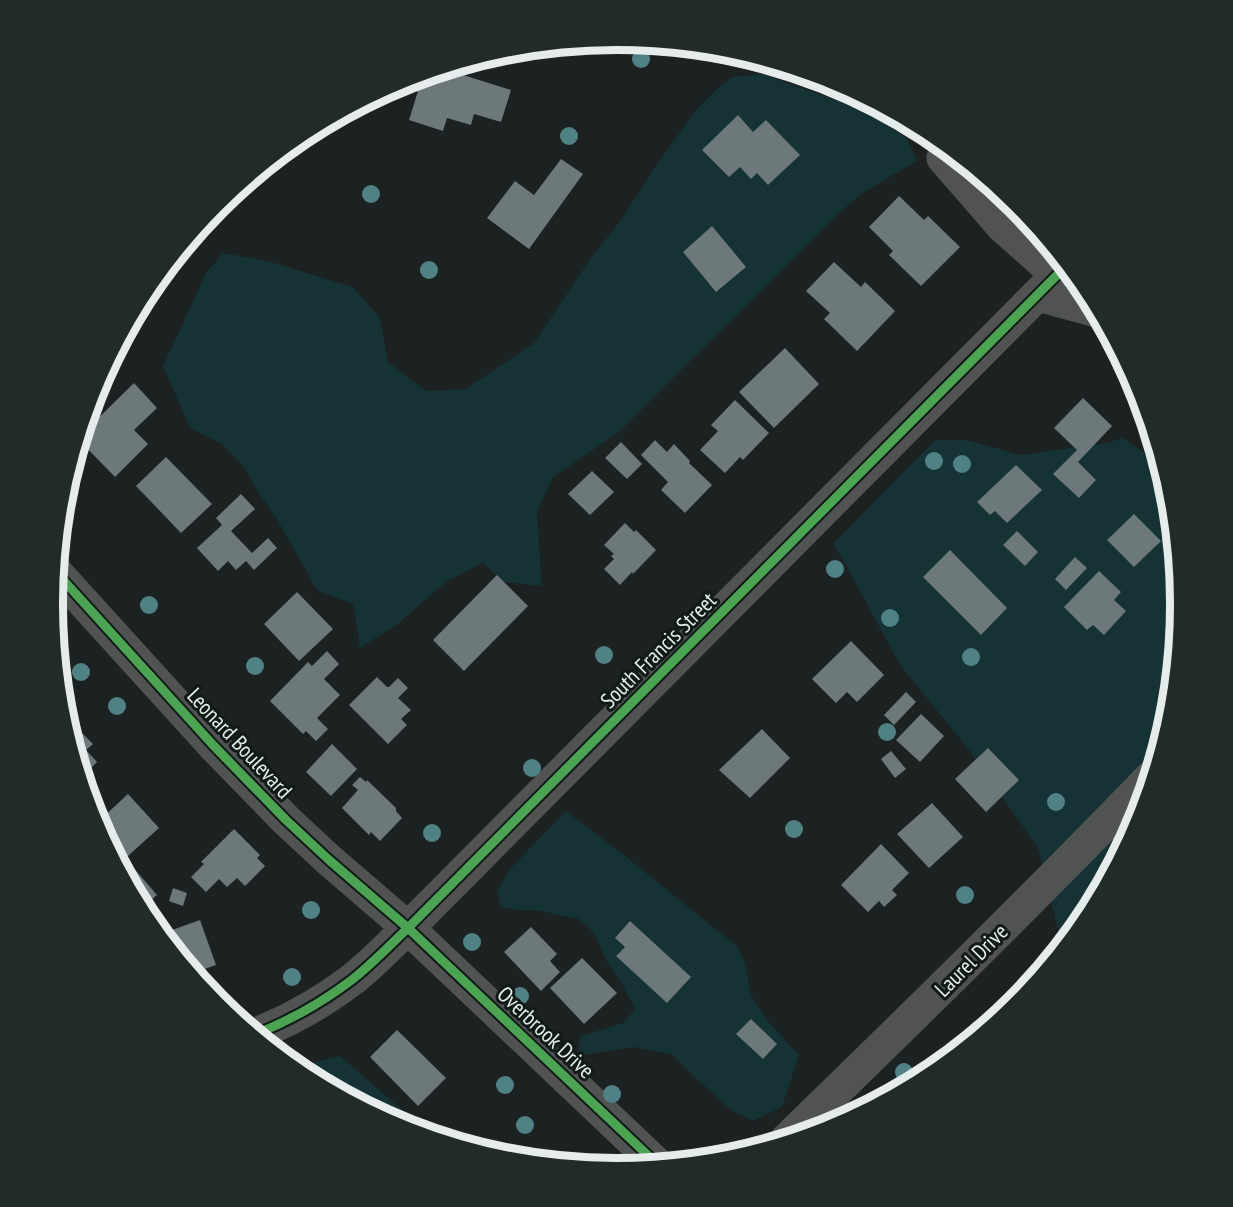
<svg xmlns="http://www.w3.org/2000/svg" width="1233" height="1207" viewBox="0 0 1233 1207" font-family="'PT Sans Narrow',sans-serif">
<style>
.green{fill:#153235}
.building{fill:#6c7879}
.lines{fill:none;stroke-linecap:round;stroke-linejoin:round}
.minor{stroke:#515353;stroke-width:33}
.cycleway-casing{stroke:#111919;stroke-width:13}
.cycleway{stroke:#4ca352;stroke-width:9}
.tree{fill:#508185}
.labels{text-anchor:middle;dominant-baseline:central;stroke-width:6;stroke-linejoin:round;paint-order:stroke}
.street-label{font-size:22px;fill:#e6ebeb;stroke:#111919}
.rim{fill:none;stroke:#e6ebeb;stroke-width:8}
</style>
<rect width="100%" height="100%" fill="#1c2121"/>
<g class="green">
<polygon points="762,74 864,110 907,138 917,161 861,194 837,215 618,433 553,477 537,512 542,586 504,582 483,563 446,582 399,623 360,648 353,604 317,590 278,521 257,490 243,465 222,444 190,428 163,366 206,273 223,253 268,261 353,287 380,318 388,362 426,391 465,389 534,343 590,259 621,220 655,167 695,111 719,87 732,77"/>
<polygon points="1122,438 1161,464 1170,494 1181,604 1170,714 1138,820 1086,917 1062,946 1038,848 970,751 900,665 846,565 833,544 935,440 967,440 1021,455 1108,443"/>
<polygon points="566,811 629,859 738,947 745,964 751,995 767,1020 799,1055 782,1107 753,1121 732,1111 697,1079 672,1054 633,1047 577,1056 581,1036 623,1023 635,1009 622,984 607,962 594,933 579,919 535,910 517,910 501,907 497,892 510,869"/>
<polygon points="340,1056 430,1134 400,1125 303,1073 296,1067"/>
</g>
<g class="building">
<polygon points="444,69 511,90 501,122 474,114 471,125 447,118 443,131 409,120 423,75"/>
<polygon points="738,115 753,132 766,120 800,155 768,185 757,173 751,179 740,167 729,177 702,150"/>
<polygon points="561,159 583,174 529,249 487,218 515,181 534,195"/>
<polygon points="899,196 924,220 928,216 960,247 921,286 889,255 893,251 869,227"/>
<polygon points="712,226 746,267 716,292 683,252"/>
<polygon points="834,262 861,287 865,282 895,311 857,351 824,319 830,313 806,291"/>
<polygon points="785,348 819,384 774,428 739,392"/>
<polygon points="134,383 157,408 134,430 148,444 115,477 79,440 81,435"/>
<polygon points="1083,398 1112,426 1078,462 1096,480 1079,498 1053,474 1077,450 1054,428"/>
<polygon points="735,400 769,433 743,460 740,457 725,473 700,450 718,431 711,425"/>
<polygon points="1150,427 1155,444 1156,448 1146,446"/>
<polygon points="655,440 667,452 674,444 690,461 689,463 712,485 685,513 661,490 668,482 641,455"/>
<polygon points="621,442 642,464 627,479 605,458"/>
<polygon points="166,457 212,504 181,533 136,486"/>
<polygon points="1016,465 1042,490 1007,523 995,511 990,515 977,502"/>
<polygon points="592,471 614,492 590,515 568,494"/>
<polygon points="241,494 255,509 231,531 252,553 268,538 277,548 254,570 246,561 236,570 228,561 218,571 197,548 222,525 216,518"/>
<polygon points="1134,514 1161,541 1134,567 1107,540"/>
<polygon points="625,523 634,532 636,530 656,550 633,574 632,572 620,585 604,569 614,559 611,556 614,554 604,545"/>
<polygon points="1017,531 1038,552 1025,566 1003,545"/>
<polygon points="950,550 1007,608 981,635 923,577"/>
<polygon points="1075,557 1087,568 1066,590 1055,579"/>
<polygon points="1099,571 1121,592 1114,600 1126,611 1104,635 1093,625 1087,630 1064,607"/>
<polygon points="497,575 528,606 464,671 433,640"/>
<polygon points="297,592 333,629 299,661 264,624"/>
<polygon points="851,641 884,675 857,702 847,692 836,703 812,679"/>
<polygon points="327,651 339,664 324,679 340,695 317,718 328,729 316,741 306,731 303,734 270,701 308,662 312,666"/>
<polygon points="377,677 387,687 389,687 398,678 408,688 398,698 411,710 401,719 407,725 388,744 349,705"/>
<polygon points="906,692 916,702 894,725 884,715"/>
<polygon points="921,714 944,736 920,762 896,740"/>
<polygon points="78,729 93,744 86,750 97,762 82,777 68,730 73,735"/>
<polygon points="762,729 790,758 750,798 719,770"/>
<polygon points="332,744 357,769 331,796 306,772"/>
<polygon points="988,748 1019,780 986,812 955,779"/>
<polygon points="891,751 906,769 895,778 881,759"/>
<polygon points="360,777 366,782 367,780 396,808 396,811 402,818 380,841 371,832 369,835 342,808 358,790 352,785"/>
<polygon points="128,794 159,828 119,864 108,844 114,838 99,821"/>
<polygon points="932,803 963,837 929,868 897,834"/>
<polygon points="234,829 260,855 257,858 265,866 245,886 237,878 227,887 219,879 206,892 191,877 204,864 201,862"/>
<polygon points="881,844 909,873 892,890 897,895 884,907 879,901 868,912 841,885"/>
<polygon points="131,865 157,895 142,908 123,872"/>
<polygon points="173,888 187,893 183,906 169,901"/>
<polygon points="200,920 216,965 193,973 161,934"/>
<polygon points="630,921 691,977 667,1003 616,956 625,947 615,938"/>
<polygon points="531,927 557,954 550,961 560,972 541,991 504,952"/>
<polygon points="582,958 617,993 584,1024 550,988"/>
<polygon points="751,1019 777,1044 763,1059 736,1034"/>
<polygon points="397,1030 446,1078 418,1106 370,1057"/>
<polygon points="403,1112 423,1132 394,1122"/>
<polygon points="499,1146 512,1158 493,1153"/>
</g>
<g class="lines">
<g class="minor">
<polyline points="943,158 1002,226 1057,275"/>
<polyline points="1038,295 1097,311"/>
<polyline points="55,571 213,745 286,820 329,860 408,928 657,1164"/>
<path d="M256,1034C291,1020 323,1002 353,979C373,963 390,945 408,928L1066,266"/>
<path d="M787,1139C910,1020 1032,900 1151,777"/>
</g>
<g class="cycleway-casing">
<g id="cycleway">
<polyline points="55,571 213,745 286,820 329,860 408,928 657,1164"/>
<path d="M256,1034C291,1020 323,1002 353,979C373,963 390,945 408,928L1066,266"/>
</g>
</g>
<use href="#cycleway" class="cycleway"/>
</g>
<g class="tree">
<circle cx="641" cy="59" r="9"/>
<circle cx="569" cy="136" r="9"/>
<circle cx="371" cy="194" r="9"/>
<circle cx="429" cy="270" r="9"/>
<circle cx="934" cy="461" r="9"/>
<circle cx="962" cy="464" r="9"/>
<circle cx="835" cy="569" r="9"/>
<circle cx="149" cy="605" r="9"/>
<circle cx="890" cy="618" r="9"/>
<circle cx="604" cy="655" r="9"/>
<circle cx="971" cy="657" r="9"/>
<circle cx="255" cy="666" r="9"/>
<circle cx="81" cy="672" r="9"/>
<circle cx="117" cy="706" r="9"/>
<circle cx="887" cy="732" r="9"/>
<circle cx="532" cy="768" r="9"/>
<circle cx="1056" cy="802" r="9"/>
<circle cx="794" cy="829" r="9"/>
<circle cx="432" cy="833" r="9"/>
<circle cx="965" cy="895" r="9"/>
<circle cx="311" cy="910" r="9"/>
<circle cx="472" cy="942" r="9"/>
<circle cx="292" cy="977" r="9"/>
<circle cx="520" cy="996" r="9"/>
<circle cx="904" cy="1072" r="9"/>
<circle cx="505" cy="1085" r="9"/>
<circle cx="612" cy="1094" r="9"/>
<circle cx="525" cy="1125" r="9"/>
</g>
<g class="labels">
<g class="street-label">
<text transform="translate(658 650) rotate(-45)">South Francis Street</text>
<text transform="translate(240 743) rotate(47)">Leonard Boulevard</text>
<text transform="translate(971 960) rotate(-45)">Laurel Drive</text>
<text transform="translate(546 1032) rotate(43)">Overbrook Drive</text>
</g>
</g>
<path d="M0 0H1233V1207H0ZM616 50H617A553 553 0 0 1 1170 603V605A553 553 0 0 1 617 1158H616A553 553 0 0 1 63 605V603A553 553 0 0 1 616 50Z" fill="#222a2a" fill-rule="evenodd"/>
<path class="rim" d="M616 50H617A553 553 0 0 1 1170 603V605A553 553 0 0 1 617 1158H616A553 553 0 0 1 63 605V603A553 553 0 0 1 616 50Z"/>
</svg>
